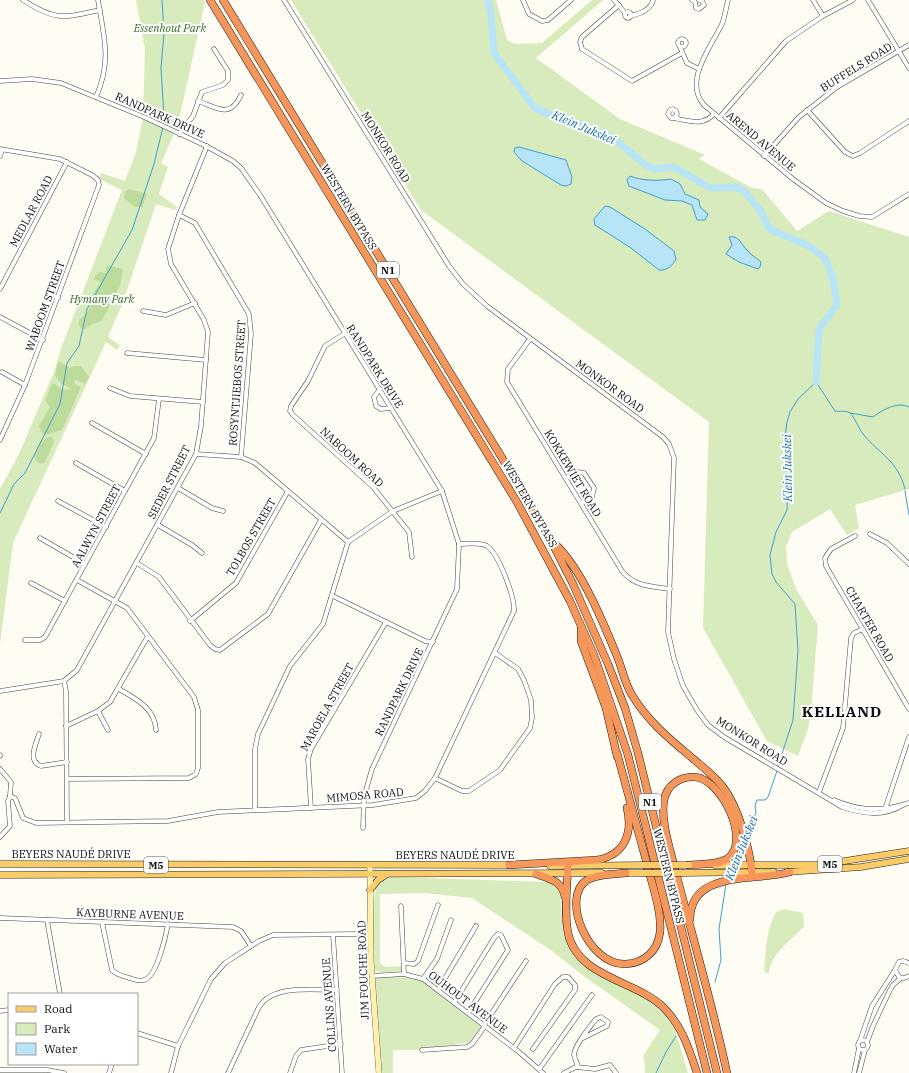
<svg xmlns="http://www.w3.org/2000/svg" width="909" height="1073" viewBox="0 0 909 1073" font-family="'IBM Plex Serif',serif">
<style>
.green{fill:#d7ebbc}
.forest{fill:#bddb9b}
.water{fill:#b7e4f7;stroke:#3ea0cf}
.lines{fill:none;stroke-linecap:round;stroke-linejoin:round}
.stream{stroke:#3ea0cf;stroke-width:1}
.river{stroke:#b7e4f7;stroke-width:7}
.street-casing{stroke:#434343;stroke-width:5}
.secondary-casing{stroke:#323232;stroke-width:6}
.primary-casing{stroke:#212121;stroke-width:7}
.highway-casing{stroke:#212121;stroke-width:8}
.street{stroke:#fff;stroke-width:4}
.secondary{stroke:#fff0ae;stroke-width:5.5}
.primary{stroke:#f9cb69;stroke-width:6}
.highway{stroke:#f5965b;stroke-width:7}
.primary-bridge-casing{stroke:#212121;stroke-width:7;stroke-linecap:butt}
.primary-bridge{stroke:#f9cb69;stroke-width:6}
.labels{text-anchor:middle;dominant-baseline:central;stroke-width:4;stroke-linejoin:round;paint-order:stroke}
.shield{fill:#fff;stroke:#585858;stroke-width:1}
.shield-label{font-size:10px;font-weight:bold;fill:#101010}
.park-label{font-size:11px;font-style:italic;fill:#34691f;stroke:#fff}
.street-label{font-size:11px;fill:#101010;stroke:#fff}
.water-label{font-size:12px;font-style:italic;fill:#1771a4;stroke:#fff}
.district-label{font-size:15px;font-weight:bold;letter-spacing:1px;fill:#101010;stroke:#fff}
</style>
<rect width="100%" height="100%" fill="#fffcf3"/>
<g class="green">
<polygon points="136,0 204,0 205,2 181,111 175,132 161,163 168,167 159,194 177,207 175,210 156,204 122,305 108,337 120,345 117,350 106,342 13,543 0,644 0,489 19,454 54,372 62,346 122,190 99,179 101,173 125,181 136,152 143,117 145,49"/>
<polygon points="291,0 496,0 507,40 514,44 542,43 592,0 603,0 536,58 620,119 705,155 699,159 752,188 762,189 797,231 829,211 909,237 909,489 855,505 859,528 847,535 830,509 792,532 786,547 787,564 796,589 818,625 811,710 808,729 798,756 767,741 703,628 709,422 421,210"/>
<path d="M390,877L552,882L560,890L563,932L571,952L581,964L644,997L666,1016L675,1030L688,1073H645V1063L643,1056L660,1030L585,977L552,951L472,898L425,893L380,894V963L386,967L401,966L402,971L381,973L375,970C372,957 372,896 377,886C380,880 384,879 390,877Z"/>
<path d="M785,909L803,913L804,926C792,940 770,954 769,973H766L764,970C766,949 766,931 776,912Z"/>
<polygon points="372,975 425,979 486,1025 471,1042 422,1050 393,1050 393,1073 378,1073"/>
</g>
<g class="forest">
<polygon points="129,189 147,194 142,207 135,207 124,198 125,192"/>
<path d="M107,265L123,269L120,286L101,322L94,323L83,330L79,326V320C87,313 92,310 90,298L101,282L94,280L95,276L99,272L105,273Z"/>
<polygon points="58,361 70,368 74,366 81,366 89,377 85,384 74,379 75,384 81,387 62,430 46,435 42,433 39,426 50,407 45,400 52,384 54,383 62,390 72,389 60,383 55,376"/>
<polygon points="47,437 52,437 54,441 45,462 41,464 37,462 34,457 42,441"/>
</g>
<g class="water">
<polygon points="519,147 566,160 572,177 571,184 566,186 561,185 522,161 514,152 515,148"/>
<path d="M630,176C642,181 659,181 671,179L680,184L685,194L699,200L700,207L708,214L705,220H697L692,205L682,201L665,200L629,186L627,180Z"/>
<path d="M605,206L610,207L645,229L674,251L676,259C673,265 667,271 659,270L631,248L595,225L594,219Z"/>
<path d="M729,237C739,235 740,243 746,249C750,254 756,258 761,262L760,267L758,269L739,262L726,254L732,245Z"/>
</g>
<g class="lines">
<g class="stream">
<polyline points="162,0 164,33 161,68 164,117"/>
<polyline points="163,124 164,120"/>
<path d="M850,413L873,417C882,410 898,401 909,407"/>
<polyline points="905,491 909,515"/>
<polyline points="0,513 14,484 25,473 60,404 67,363 79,346 87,309 132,230 154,164 163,127"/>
<path d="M778,766L793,720L798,651L795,604L776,582L772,574L770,555L776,532L787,510L789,459L785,436L787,422L790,412L798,399L816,382L835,411C839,412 846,410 850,413C854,416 859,429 863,434C880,455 897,459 905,489"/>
<polyline points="747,833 756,813 755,806 757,800 765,800 768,797 777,771"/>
<polyline points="735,863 743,844"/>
<polyline points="715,982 721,960 719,929 726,884"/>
<polyline points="656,1073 666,1052 676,1036"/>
</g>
<polyline class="river" points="488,0 491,15 494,53 534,107 546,113 612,137 647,166 655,169 667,167 676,168 710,188 736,187 744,191 760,210 766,223 771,230 807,245 825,258 833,278 837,305 819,329 816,382"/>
<g class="street-casing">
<g id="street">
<path d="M23,0C55,21 63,18 100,10"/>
<path d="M284,0L449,266L463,284L487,306L663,437L669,444L674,458L668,632L674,659L683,686L697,710L708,725L724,737L842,807C863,814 883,817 903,805"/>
<polyline points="523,0 529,14 542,21 548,20 571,0"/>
<polyline points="614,0 625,13"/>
<polyline points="692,0 695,2 696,8 699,9 704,5 702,1 699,0"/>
<path d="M728,0C726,8 725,16 722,24C711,47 683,81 704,105L793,179L826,203L843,211L859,216L872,217L909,194"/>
<polyline points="813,0 823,16"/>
<polyline points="868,0 909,68"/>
<polyline points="619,5 582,37 580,42 582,49 632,81 682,53"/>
<circle cx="628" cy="15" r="3"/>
<path d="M630,16C639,14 651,10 653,0"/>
<circle cx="682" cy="43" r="4"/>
<polyline points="680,47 687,63 699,69"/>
<polyline points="0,81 32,79 61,83 144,117 206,146 233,161 241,168 260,195 442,491 459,544 457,589 372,769 364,797 363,828"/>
<path d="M96,97C112,61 104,37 98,0"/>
<path d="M198,101C218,108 230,119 241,95"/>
<polyline points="807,110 845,152 853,156 860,153 909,121"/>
<path d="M675,118L677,114L676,111L673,109L670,110L668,114L671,118C686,119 701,128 714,114"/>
<polyline points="719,118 786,41 823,16 853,0"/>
<polyline points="179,134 193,116 202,92 223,85 228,80 228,71 214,49"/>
<polyline points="0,149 60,159 92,175 98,180 99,185 25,385 0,440"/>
<polyline points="0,156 2,150"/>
<polyline points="764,156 799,117 837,87 909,45"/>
<polyline points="179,215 195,223 249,314 251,334 241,457"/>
<polyline points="0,289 67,162"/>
<polyline points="47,293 58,298"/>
<polyline points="143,311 166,315 195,303"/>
<polyline points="0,317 43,340"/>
<polyline points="344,334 325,346 308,381 291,406 290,411 293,415 373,487 409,532 412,557"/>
<path d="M530,339L508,369L507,382L622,571C635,587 651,586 670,589"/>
<polyline points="127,353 206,360"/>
<polyline points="2,372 25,385"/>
<polyline points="110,388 130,396 203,402"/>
<polyline points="380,389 374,397 376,406 381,409 391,408"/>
<polyline points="92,423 146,454"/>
<polyline points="196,454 241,457 255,463 348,542"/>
<polyline points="76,463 125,491"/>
<polyline points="566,478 578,472 584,473 594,488 592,497 581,503"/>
<polyline points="178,488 212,508 223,511"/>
<polyline points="58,501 106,527"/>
<polyline points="158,525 192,545 202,553"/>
<polyline points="870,534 887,543 909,564"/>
<polyline points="855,536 831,549 825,558 826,566 909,709"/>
<polyline points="40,538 85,564"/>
<polyline points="348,542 393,511 442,491"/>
<polyline points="137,563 159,577 210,645 215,649 220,650 268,614 321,520"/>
<polyline points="31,583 65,601"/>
<polyline points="333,596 425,641 433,642"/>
<polyline points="190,621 236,583 288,491"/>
<polyline points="25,640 40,640 45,637 154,438 159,399"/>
<polyline points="64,681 66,691 67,822"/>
<path d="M119,689C136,699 155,708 156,730"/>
<polyline points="0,691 64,681 77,670 196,454 201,426 208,332 204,320 171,264 168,249 179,215 207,146"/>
<polyline points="98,711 108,730"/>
<polyline points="66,726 98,711 110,702 148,636"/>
<path d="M39,734C36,744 27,761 41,766L67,762"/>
<polyline points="0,756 0,755"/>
<polyline points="0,769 11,782 10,796"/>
<polyline points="435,778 462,791 469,791 500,770 530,728 532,718 531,700 524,680 518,669 495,653"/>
<polyline points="67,779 189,778 196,774 198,768 198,710 194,697 127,608 77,580"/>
<polyline points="819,792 843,728 851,638 854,633 863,629"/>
<path d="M834,800C860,811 881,812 909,803"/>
<polyline points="311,808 308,759 311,749 386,622"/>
<polyline points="885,809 909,737"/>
<polyline points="255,810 255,749 258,734 290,666 323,624 348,542"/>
<path d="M0,837L10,826L8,801L10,796L15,798L23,818L36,823L168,821L218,812L373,805L416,798L425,791L435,778L514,611C515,598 499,554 487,546C480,542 467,544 459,544"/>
<polyline points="401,906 404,974"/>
<polyline points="0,918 233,927 241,931 251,946"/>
<polyline points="47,920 60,994"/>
<path d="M102,922L112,970C117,975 123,976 129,978C133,979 139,982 144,980C157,977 166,935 168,924"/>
<polyline points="333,935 342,1073"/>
<polyline points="404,963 414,964 418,961 438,905"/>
<polyline points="909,963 903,961 899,962 895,970 899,977 904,978 909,976"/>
<polyline points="372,976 404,974 423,979 519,1052 543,1073"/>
<polyline points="423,979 437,959 451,920"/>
<polyline points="438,990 476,926"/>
<polyline points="454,1003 494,938 498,934 501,935 508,950 468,1013"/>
<polyline points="0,1011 9,1010"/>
<polyline points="484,1025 526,961"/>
<polyline points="137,1033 178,1046"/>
<circle cx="863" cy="1045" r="5"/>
<polyline points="860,1041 872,1006 895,970"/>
<polyline points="867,1042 873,1026 890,990 893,985 901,978"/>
<polyline points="514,1048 555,984 563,977 568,977 575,985 575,990 533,1049"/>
<polyline points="422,1050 467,1047 472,1044 485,1026"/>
<path d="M578,1067C577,1063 575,1059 574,1055C574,1045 591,1026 596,1019L601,1017L608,1022L607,1026L583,1038"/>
<polyline points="540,1068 592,995"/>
<polyline points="0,1070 47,1070 64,1073"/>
<polyline points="109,1073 112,1064"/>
<polyline points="171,1073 178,1046 187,1028 211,979 225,963 259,941 273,935 357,934"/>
<path d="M228,1073L259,1007C273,984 314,990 337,990"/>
<polyline points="290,1073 296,1056 301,1050 341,1044"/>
<polyline points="564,1073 576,1067 595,1069 610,1065 616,1073"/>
<polyline points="854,1073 859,1048"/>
<polyline points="859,1073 865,1050"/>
</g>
</g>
<g class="secondary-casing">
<polyline id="secondary" points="370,865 371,962 379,1073"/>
</g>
<g class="primary-casing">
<g id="primary">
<polyline points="0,864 512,865"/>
<polyline points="714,865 819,865 909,851"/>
<polyline points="550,866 642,865"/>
<polyline points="787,872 861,867 909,859"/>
<polyline points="622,873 643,873"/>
<polyline points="683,873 774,872"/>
<polyline points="0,875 602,873"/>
<polyline points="370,890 378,880 387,874"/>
</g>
</g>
<g class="highway-casing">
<g id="highway">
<polyline points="210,0 517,502 570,601 594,655 628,755 707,1073"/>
<polyline points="223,0 521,489 551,541 573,584 608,664 625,708 638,753 717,1073"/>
<path d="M556,545C582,570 603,622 617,656C622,668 625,684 632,695C647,720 668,738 690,756C701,766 714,775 723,787C739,808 749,847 752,872"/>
<polyline points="581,629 581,641 606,708 617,756"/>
<path d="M617,753C627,790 637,827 647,864C652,885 662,911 660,932C658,951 644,963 626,964C588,966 560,897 587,880C598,874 614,874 626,873"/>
<path d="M509,865L597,860C625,855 633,833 627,808"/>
<path d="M689,865C700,864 717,865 727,859C752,843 722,779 695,777C680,776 667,785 664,800C660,822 672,855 677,877C694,942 713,1007 727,1073"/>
<path d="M568,866C567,887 564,912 568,933C577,977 634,980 662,1006C681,1024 689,1048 697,1073"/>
<path d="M536,874C551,879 562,881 565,897"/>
<path d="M690,919C691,869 756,882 790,872"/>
</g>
</g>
<use href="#street" class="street"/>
<use href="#secondary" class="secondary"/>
<use href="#primary" class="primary"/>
<use href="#highway" class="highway"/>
<g class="primary-bridge-casing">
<g id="primary-bridge">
<polyline points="642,865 689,865"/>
<polyline points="643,873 683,873"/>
</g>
</g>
<use href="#primary-bridge" class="primary-bridge"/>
</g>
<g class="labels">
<g class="shield">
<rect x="377" y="262" width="22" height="16" rx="3"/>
<rect x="639" y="794" width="22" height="16" rx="3"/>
<rect x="818" y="856" width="24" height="16" rx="3"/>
<rect x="144" y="857" width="24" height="16" rx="3"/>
</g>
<g class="shield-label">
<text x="388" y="270">N1</text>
<text x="650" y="802">N1</text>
<text x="830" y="864">M5</text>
<text x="156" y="865">M5</text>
</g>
<g class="park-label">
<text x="170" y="28">Essenhout Park</text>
<text x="102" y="299">Hymany Park</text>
</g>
<g class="street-label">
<text transform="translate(856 67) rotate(-32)">BUFFELS ROAD</text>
<text transform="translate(160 115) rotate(24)">RANDPARK DRIVE</text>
<text transform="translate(761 141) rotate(40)">AREND AVENUE</text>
<text transform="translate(386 147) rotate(58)">MONKOR ROAD</text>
<text transform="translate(349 207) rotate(59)">WESTERN BYPASS</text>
<text transform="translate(31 211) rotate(-62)">MEDLAR ROAD</text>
<text transform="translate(45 306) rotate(-70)">WABOOM STREET</text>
<text transform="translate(375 366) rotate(58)">RANDPARK DRIVE</text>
<text transform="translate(237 383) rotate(-86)">ROSYNTJIEBOS STREET</text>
<text transform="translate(610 386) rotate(36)">MONKOR ROAD</text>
<text transform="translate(352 457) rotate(43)">NABOOM ROAD</text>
<text transform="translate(573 473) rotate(59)">KOKKEWIET ROAD</text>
<text transform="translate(169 482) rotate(-63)">SEDER STREET</text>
<text transform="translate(530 504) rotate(60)">WESTERN BYPASS</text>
<text transform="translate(96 526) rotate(-62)">AALWYN STREET</text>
<text transform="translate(251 537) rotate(-60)">TOLBOS STREET</text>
<text transform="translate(870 624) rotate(60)">CHARTER ROAD</text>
<text transform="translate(399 692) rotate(-64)">RANDPARK DRIVE</text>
<text transform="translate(327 707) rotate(-61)">MAROELA STREET</text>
<text transform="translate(752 741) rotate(32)">MONKOR ROAD</text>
<text transform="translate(365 795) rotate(-5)">MIMOSA ROAD</text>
<text x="71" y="854">BEYERS NAUDÉ DRIVE</text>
<text x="455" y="855">BEYERS NAUDÉ DRIVE</text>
<text transform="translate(669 876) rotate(76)">WESTERN BYPASS</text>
<text transform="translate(130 914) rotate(2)">KAYBURNE AVENUE</text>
<text transform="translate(363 970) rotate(-92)">JIM FOUCHE ROAD</text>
<text transform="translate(468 1002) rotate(37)">OUHOUT AVENUE</text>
<text transform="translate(329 1005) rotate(-94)">COLLINS AVENUE</text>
</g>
<g class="water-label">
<text transform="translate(584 127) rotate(23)">Klein Jukskei</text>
<text transform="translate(787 468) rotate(-91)">Klein Jukskei</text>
<text transform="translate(741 848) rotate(-68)">Klein Jukskei</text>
</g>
<g class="district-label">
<text x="842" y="711">KELLAND</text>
</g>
</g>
<rect x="8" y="993" width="130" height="72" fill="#ffffff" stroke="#9f9f9f"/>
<rect x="16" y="1006" width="20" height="6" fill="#f9cb69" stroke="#9f9f9f"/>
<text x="44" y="1013" font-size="12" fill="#101010">Road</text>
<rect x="16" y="1023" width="20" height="12" fill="#d7ebbc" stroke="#9f9f9f"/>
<text x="44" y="1033" font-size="12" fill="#101010">Park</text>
<rect x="16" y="1043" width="20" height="12" fill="#b7e4f7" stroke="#9f9f9f"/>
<text x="44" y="1053" font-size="12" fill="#101010">Water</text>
</svg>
